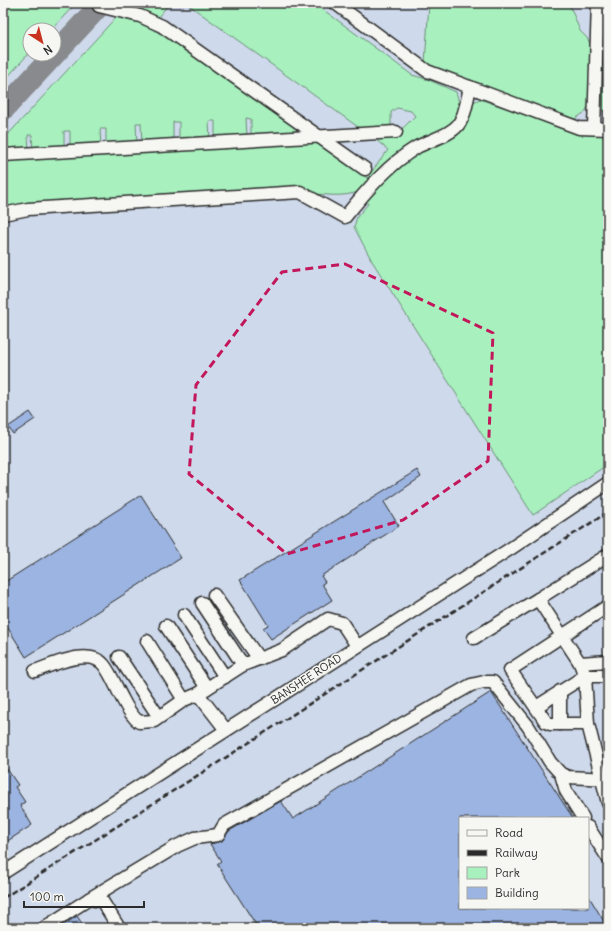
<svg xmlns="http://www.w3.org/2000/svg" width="611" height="931" viewBox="0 0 611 931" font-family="Delius,sans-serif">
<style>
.built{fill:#ced9eb;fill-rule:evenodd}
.green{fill:#a8f1bf;stroke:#6a8e75}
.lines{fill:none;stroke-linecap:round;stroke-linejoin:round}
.taxiway{stroke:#888a8d;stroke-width:22}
.building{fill:#9cb4e1;stroke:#2b2b2b}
.minor-casing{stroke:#2b2b2b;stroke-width:15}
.minor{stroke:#f6f6f2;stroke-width:12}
.rail{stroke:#2b2b2b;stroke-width:2.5;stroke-dasharray:6 3;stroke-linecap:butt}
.marked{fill:none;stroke:#c2185b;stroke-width:3;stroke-dasharray:8 5;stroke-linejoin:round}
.labels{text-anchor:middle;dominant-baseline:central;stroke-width:3;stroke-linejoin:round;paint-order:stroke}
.street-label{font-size:11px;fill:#2b2b2b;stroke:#f6f6f2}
</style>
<rect width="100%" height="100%" fill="#e4e9ef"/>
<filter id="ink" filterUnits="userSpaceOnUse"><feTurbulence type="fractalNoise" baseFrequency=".025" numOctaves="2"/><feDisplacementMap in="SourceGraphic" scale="8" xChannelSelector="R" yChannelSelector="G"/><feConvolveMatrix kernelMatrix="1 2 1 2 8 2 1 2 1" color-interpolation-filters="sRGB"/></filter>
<g filter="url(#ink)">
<path class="built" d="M3,3H608V928H3ZM30,30H54V54H30ZM460,818H588V908H460Z"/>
<g class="green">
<polygon points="3,3 76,3 51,30 30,30 30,52 3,82"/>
<polygon points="170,3 157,18 140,10 128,7 127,4"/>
<path d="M186,3H314L412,75L429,80L456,92C461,106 459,113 452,125L360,191C344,198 322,195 306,192L3,209V159L311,138L367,178L388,150L374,138L400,131L415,116L411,111L397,108L391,112V127L365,132Z"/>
<polygon points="429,3 569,3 580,31 588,39 593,53 591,101 585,112 575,119 447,75 425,63"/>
<polygon points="119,14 150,27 202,61 306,134 251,138 251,119 246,118 247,138 215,140 215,121 209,121 210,141 179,143 179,122 173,122 173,143 142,146 141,123 136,123 137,146 106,148 106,129 100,129 101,148 70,150 70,131 64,131 64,150 33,152 32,135 28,135 29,152 3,153 3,140"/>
<polygon points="608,17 608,118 607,118 602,108 602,24"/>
<polygon points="480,99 578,134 608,136 608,464 533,515 372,261 354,227 357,217 368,204 366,201 393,170 430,145 473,102"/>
</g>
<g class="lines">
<polyline class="taxiway" points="3,110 102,3"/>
</g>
<g class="building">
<polygon points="30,412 35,419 13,434 8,427"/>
<polygon points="417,470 421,477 384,502 399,526 321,576 325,582 322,584 332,600 271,639 263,628 268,625 240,580"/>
<polygon points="141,495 181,558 26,657 3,620 3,583"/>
<polygon points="491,692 573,818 460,818 460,908 588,908 588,895 608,928 258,928 217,864 221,861 210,844 222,841 229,831 281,801 293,819"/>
<polygon points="7,769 18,785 15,787 25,802 20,805 32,825 3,844 3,771"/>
<polygon points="77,916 85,928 59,928"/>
</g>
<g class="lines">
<g class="minor-casing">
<g id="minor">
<polyline points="335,3 427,71 579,128 608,129"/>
<polyline points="99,6 140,16 162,26 365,169"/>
<polyline points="594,128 598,3"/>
<polyline points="3,155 396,132"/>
<path d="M3,214L28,209L300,192L345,217C365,192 389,164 417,147C430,140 449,136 458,125C466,115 467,99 470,87"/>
<polyline points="214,595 259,659"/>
<polyline points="538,599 608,555"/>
<polyline points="202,603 243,665"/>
<polyline points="184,615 225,677"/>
<polyline points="166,626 207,688"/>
<polyline points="474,638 538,599 580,663 585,676 588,724 608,803"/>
<polyline points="147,641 184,700"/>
<polyline points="119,657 159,717"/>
<polyline points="580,663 608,661"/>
<path d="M35,671C52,665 90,647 104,665C111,674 116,687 122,698C126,706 132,717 139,722L154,721L184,700L198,694L226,730"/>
<polyline points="198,694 243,665 282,650 328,619 342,623 357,646"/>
<polyline points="536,707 585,676 608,676"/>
<polyline points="560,724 560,691"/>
<polyline points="588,724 550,724 546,722 510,670 608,606"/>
<polyline points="561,774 566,791 583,818"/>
<polyline points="588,827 608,858"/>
<polyline points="3,873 510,549 608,483"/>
<polyline points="89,899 177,846 195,838 218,835 224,825 471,685 484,682 493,682 528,726 550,762 561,774 568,777 608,779"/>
<polyline points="44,928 89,899 102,901 119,928"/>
</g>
</g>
<use href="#minor" class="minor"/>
<polyline class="rail" points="3,898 219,762 608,512"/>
</g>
</g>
<path class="marked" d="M345,264L493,333L488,461L403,520L287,554L189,474L196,385L282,272Z"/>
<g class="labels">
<g class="street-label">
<text transform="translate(306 679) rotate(-33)">BANSHEE ROAD</text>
</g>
</g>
<rect width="611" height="931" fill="none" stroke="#f6f6f2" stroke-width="16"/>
<rect x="8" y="8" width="595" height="915" fill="none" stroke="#2b2b2b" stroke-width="1.5" filter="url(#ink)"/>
<rect x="459" y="817" width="130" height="92" fill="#f6f6f2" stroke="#a5a5a2"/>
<rect x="467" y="830" width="20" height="6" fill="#f6f6f2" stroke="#a5a5a2"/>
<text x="495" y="837" font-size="12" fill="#2b2b2b">Road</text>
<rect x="467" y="850" width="20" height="6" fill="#2b2b2b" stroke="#a5a5a2"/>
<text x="495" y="857" font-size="12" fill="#2b2b2b">Railway</text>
<rect x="467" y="867" width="20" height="12" fill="#a8f1bf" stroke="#a5a5a2"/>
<text x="495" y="877" font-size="12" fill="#2b2b2b">Park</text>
<rect x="467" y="887" width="20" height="12" fill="#9cb4e1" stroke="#a5a5a2"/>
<text x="495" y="897" font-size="12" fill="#2b2b2b">Building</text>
<g transform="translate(42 42) rotate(144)"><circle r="19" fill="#f6f6f2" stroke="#a5a5a2"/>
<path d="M0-3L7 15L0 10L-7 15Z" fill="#c8321e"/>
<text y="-6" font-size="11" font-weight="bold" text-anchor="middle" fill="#2b2b2b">N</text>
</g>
<path d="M24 901v6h120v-6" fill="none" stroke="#2b2b2b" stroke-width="2"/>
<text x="30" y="901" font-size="12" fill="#2b2b2b" stroke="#f6f6f2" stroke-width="3" paint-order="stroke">100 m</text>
</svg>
